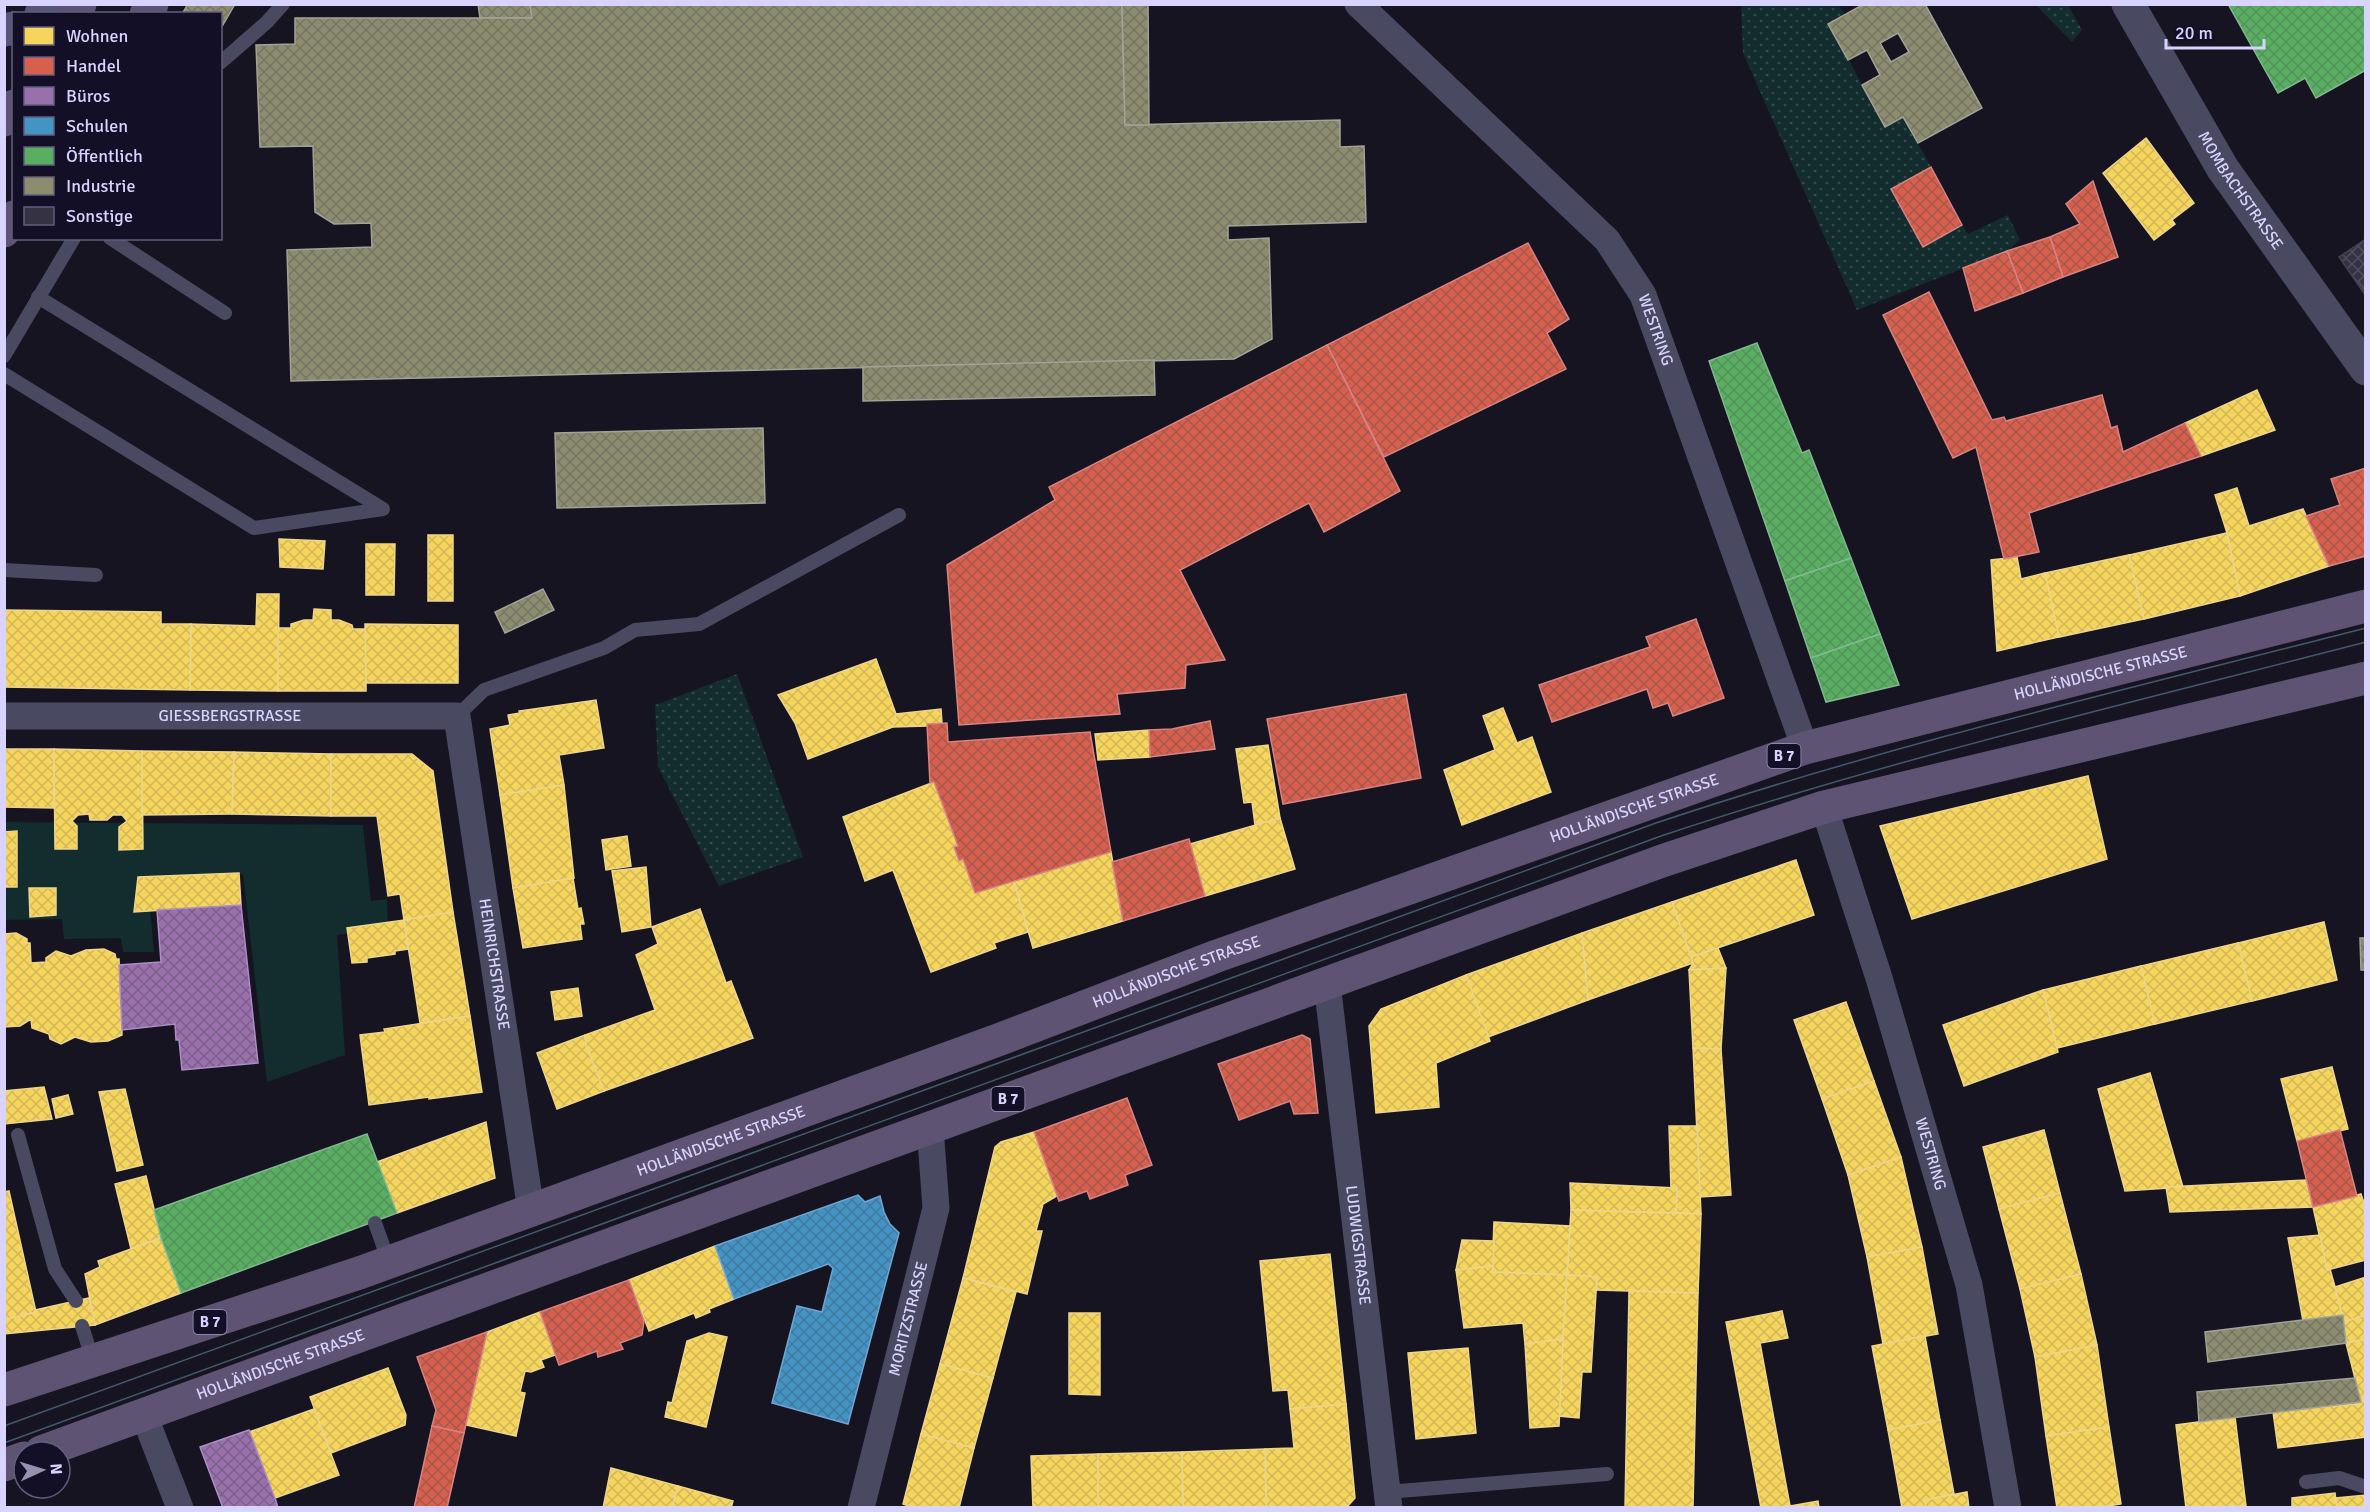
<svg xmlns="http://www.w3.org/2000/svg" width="2370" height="1512" viewBox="0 0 2370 1512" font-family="Signika,sans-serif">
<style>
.grass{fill:url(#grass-dots)}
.garden{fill:#132c2d}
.homes{fill:url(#homes-cross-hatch);stroke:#edd58d;stroke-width:1.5}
.shops{fill:url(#shops-cross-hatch);stroke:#d78382;stroke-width:1.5}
.offices{fill:url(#offices-cross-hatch);stroke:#ac8ec4;stroke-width:1.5}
.schools{fill:url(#schools-cross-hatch);stroke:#70a6d5;stroke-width:1.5}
.public{fill:url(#public-cross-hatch);stroke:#80b990;stroke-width:1.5}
.industry{fill:url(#industry-cross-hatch);stroke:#a3a29a;stroke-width:1.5;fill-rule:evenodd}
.building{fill:url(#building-cross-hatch);stroke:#433f54;stroke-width:1.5}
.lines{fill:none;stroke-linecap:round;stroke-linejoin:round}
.service{stroke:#4a4962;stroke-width:14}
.minor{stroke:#4a4962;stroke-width:27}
.tertiary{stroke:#4a4962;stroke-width:33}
.secondary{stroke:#575674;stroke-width:33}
.primary{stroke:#5e5373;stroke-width:33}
.tram{stroke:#43596b;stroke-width:1.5}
.labels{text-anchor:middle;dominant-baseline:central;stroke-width:6;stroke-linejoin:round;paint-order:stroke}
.shield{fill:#130f26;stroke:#9e99be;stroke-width:1.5}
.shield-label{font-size:15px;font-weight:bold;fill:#d9d4ff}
.street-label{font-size:16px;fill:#d9d4ff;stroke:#130f26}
</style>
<defs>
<pattern id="grass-dots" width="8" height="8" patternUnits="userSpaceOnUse" patternTransform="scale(1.5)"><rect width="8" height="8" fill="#132c2d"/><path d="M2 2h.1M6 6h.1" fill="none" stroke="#354a4c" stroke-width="1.8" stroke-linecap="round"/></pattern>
<pattern id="homes-cross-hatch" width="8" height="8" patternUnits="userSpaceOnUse" patternTransform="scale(1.5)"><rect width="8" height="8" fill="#f6d55c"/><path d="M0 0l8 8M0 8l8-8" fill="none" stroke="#d2b759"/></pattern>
<pattern id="shops-cross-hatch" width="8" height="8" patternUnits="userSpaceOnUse" patternTransform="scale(1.5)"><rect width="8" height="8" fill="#d6604d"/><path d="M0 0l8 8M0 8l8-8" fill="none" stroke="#a9564d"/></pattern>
<pattern id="offices-cross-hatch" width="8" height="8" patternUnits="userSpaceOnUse" patternTransform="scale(1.5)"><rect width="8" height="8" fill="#9970ab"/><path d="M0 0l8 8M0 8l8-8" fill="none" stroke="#7a5f8a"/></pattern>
<pattern id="schools-cross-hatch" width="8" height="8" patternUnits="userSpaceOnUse" patternTransform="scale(1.5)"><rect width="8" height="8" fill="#4393c3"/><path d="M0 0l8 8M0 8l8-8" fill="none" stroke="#427a9f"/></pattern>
<pattern id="public-cross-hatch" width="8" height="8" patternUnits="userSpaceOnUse" patternTransform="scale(1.5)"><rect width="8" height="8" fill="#5aae61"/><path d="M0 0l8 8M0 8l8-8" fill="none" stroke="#54925c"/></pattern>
<pattern id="industry-cross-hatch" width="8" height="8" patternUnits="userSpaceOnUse" patternTransform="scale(1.5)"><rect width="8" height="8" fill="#8c8c6e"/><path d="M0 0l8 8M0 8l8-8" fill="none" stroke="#767564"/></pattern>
<pattern id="building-cross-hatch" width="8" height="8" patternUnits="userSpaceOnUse" patternTransform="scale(1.5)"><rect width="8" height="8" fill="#343243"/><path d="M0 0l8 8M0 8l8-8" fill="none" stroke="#514f5f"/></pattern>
</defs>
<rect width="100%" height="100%" fill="#161421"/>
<g class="grass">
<polygon points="1741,5 1839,5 1845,15 1829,24 1885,127 1903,117 1931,167 1892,189 1923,247 1962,225 1968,234 2008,215 2020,240 2007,251 1857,310 1743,53"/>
<polygon points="2036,5 2068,5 2082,30 2072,42"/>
<polygon points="737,674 803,857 719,886 658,767 655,705"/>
</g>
<polygon class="garden" points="4,822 363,825 371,901 387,899 388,928 337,935 345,1055 267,1082 243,874 147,877 154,952 123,952 121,938 64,939 62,919 5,920"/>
<g class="homes">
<polygon points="2146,138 2194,203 2172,220 2175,224 2154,240 2103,173"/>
<polygon points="2257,390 2275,430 2201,456 2185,423"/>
<polygon points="2237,488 2249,526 2303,509 2329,566 2240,596 2227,533 2215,495"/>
<polygon points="2227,533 2240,596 2144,619 2129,555"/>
<rect x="428" y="535" width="25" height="66"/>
<polygon points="279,539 325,541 323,569 280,567"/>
<polygon points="366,544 395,544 394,595 366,595"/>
<polygon points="2129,555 2144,619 2059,637 2045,573"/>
<polygon points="2017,557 2021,579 2045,573 2059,637 1997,651 1991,560"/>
<polygon points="257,594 279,594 278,691 190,690 191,624 256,626"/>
<polygon points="314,609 331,610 331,620 339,620 352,625 353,629 366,629 366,691 278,691 278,628 291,628 291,624 304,620 313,620"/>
<polygon points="4,610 161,612 161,624 191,624 190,690 4,687"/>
<polygon points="365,624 458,625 458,683 366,683"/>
<polygon points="876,659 896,714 893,727 808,759 795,723 778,695"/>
<polygon points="596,700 604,748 559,755 564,785 500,795 490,729 510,725 508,715 520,713 519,711"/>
<polygon points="1503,708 1517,743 1532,737 1551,792 1462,825 1444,770 1495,750 1483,716"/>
<polygon points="941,709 942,723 927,724 927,726 893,727 896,714"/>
<polygon points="1149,730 1150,757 1098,760 1095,734"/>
<polygon points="1268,745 1280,818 1255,825 1252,802 1244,803 1236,749"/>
<polygon points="4,749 54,749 54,808 4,807"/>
<polygon points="54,749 142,751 143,849 119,850 119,827 127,821 122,815 113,815 107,820 90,820 89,814 78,815 72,821 77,826 77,849 55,849"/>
<polygon points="142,751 234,752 232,814 142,815"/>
<polygon points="234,752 331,754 331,816 232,814"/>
<polygon points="331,754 412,754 433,771 453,912 404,920 400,894 388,896 377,816 331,816"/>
<polygon points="2088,776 2107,859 1912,919 1880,826"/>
<polygon points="934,782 958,846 954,847 959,861 963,859 975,893 1014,881 1028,932 994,943 996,948 931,972 893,870 865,881 843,817"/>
<polygon points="564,785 574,878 513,888 500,795"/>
<polygon points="1280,818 1295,869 1205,896 1190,844"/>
<polygon points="17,831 17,887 4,887 4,832"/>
<polygon points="627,836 631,866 606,870 602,840"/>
<polygon points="1111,852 1123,921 1033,948 1014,881"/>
<polygon points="1796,860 1814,915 1691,957 1672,902"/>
<polygon points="646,867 651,927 622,932 612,871"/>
<polygon points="239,873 241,905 134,912 138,877"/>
<polygon points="573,878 578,909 581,908 584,924 580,924 582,939 523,948 513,888"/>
<polygon points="29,888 56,888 56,915 30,917"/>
<polygon points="1672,902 1693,963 1588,1000 1582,933"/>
<polygon points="700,909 726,983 731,981 753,1038 604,1091 586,1045 585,1035 655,1010 636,955 658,944 652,927"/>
<polygon points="453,912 470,1016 420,1023 404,920"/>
<polygon points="404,920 408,949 395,951 395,954 367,958 367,962 352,963 347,928"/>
<polygon points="2324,922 2337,980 2252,1001 2238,943"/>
<polygon points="16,933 27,939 27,943 30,943 31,963 46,962 46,958 56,951 71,956 86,950 104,949 115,954 116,959 119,959 122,1035 108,1041 91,1042 75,1037 61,1044 50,1039 49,1034 32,1028 31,1019 20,1026 4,1027 4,934"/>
<polygon points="1582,933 1588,1000 1488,1037 1466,975"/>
<polygon points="2238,943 2252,1001 2155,1024 2141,966"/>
<polygon points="1718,948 1726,968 1689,970 1693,963 1691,957"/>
<polygon points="2141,966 2155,1024 2057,1048 2043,990"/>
<polygon points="1726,968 1721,1049 1693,1048 1689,970"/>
<polygon points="1466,975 1490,1041 1436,1063 1439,1107 1376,1113 1369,1026 1381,1009"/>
<polygon points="578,988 582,1016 555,1020 551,992"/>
<polygon points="2043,990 2058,1052 1964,1086 1943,1025"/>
<polygon points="1846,1002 1874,1081 1822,1099 1794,1020"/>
<polygon points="470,1016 482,1092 429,1099 429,1097 369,1105 360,1035 385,1032 384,1029"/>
<polygon points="585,1035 586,1045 604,1091 557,1109 537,1053"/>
<polygon points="1693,1048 1721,1049 1731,1195 1700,1197"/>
<polygon points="2332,1067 2348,1129 2297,1141 2281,1079"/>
<polygon points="2150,1073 2183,1187 2125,1191 2098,1089"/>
<polygon points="1874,1081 1901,1157 1848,1175 1822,1099"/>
<polygon points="44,1087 52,1119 4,1124 4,1091"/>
<polygon points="125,1089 143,1165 117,1171 99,1092"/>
<polygon points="68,1095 73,1114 56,1118 52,1099"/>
<polygon points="486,1122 495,1178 397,1213 377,1162"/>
<polygon points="1669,1126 1697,1126 1701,1214 1676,1213 1677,1188 1671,1188"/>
<polygon points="2044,1130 2060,1193 1999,1209 1983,1147"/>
<polygon points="1034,1132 1057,1196 1043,1204 1036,1231 1042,1231 1027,1294 963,1278 995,1147 1001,1142"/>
<polygon points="1901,1157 1922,1247 1867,1257 1848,1175"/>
<polygon points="146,1176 161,1238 131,1249 115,1184"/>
<polygon points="2306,1180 2313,1207 2170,1212 2166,1187"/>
<polygon points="1570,1183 1677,1188 1676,1213 1571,1210"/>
<polygon points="9,1191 36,1312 4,1320 4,1192"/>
<polygon points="2060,1193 2081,1274 2020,1289 1999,1209"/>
<polygon points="2361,1194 2366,1209 2366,1260 2327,1270 2313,1207"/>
<polygon points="1571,1210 1701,1214 1698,1293 1596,1290 1597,1277 1567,1275"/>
<polygon points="1494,1222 1570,1226 1567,1275 1492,1272"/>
<polygon points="2320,1235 2327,1270 2330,1269 2343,1315 2303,1321 2288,1238"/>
<polygon points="161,1238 181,1293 95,1325 85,1274 100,1267 98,1261"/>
<polygon points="1462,1240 1494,1241 1493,1266 1456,1270"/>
<polygon points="715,1246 734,1299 709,1309 710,1312 696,1318 694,1313 649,1331 629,1280"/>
<polygon points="1922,1247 1938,1334 1883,1344 1867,1257"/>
<polygon points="1330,1254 1346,1404 1290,1409 1288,1390 1273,1391 1260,1261"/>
<polygon points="1493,1266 1492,1272 1567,1275 1563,1339 1525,1344 1523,1323 1464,1328 1456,1270"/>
<polygon points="2081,1274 2097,1345 2035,1357 2020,1289"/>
<polygon points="1567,1275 1597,1277 1591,1372 1582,1372 1579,1418 1558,1416"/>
<polygon points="2366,1277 2366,1315 2344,1322 2335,1287"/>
<polygon points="963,1278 1016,1292 993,1378 940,1364"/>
<polygon points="1629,1291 1698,1293 1693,1507 1625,1508"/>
<polygon points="89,1298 95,1325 4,1334 4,1320 36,1312 35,1310"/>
<polygon points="1782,1311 1788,1338 1760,1343 1790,1506 1818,1501 1819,1508 1761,1508 1726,1322"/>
<polygon points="540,1312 555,1355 541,1360 544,1367 531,1372 525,1371 520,1392 525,1393 516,1436 466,1425 487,1332"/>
<polygon points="1069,1313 1100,1313 1100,1395 1069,1394"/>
<polygon points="2366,1315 2366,1339 2346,1343 2344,1322"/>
<polygon points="709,1333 727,1337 706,1427 665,1417 668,1402 672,1403 687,1341"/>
<polygon points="1925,1336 1940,1420 1888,1430 1872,1346"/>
<polygon points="1563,1339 1559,1426 1530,1428 1525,1344"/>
<polygon points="2366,1339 2366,1401 2361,1402 2346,1343"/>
<polygon points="2097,1345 2109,1427 2046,1436 2035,1357"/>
<polygon points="1468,1348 1476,1433 1416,1439 1408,1353"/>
<polygon points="940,1364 993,1378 974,1448 921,1434"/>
<polygon points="388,1368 406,1415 405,1425 331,1453 310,1397"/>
<polygon points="2366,1401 2366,1437 2278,1448 2273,1412 2354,1404"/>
<polygon points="1346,1404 1355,1498 1346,1508 1266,1508 1265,1449 1294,1448 1290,1409"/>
<polygon points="314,1409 339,1475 275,1498 249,1432"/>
<polygon points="2235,1417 2246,1506 2186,1508 2176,1425"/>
<polygon points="1940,1420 1954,1494 1925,1500 1926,1508 1902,1508 1888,1430"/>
<polygon points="2109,1427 2121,1504 2096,1508 2057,1508 2046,1436"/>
<polygon points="921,1434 974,1448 959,1508 914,1508 903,1504"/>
<polygon points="1265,1449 1266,1508 1183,1508 1182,1452"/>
<polygon points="1182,1452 1183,1508 1098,1508 1098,1454"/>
<polygon points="1098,1454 1098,1508 1033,1508 1031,1456"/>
<polygon points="611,1468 678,1486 672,1508 603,1508"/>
<polygon points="678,1486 733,1501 731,1508 672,1508"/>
<polygon points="1967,1492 1969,1508 1926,1508 1925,1500"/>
<polygon points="2335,1493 2337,1508 2292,1508 2292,1498"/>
<polygon points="2366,1495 2366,1508 2337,1508 2336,1498"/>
</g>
<g class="shops">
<polygon points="1931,167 1962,225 1923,247 1891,189"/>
<polygon points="2093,181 2118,257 2063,277 2050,237 2080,224 2066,204"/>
<polygon points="2050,237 2063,277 2023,293 2007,251"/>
<polygon points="1528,243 1569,319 1547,333 1566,369 1384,457 1327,345"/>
<polygon points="2007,251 2023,293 1975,311 1963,268"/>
<polygon points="1929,292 1992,420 2004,417 2006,421 2102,395 2111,428 2117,426 2123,452 2185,423 2201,456 2029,513 2039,552 2004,559 1976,447 1953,458 1883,315"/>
<polygon points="1327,345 1400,491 1324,532 1309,503 1180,570 1225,660 1186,665 1185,688 1117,694 1120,714 959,725 947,565 1055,500 1049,487"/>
<polygon points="2366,468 2366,556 2329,566 2306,516 2340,505 2331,479"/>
<polygon points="1696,619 1724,698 1673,716 1668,703 1653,708 1647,689 1552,722 1539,685 1650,647 1646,637"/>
<polygon points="1406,694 1421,778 1283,804 1267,719"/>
<polygon points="1210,721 1215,749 1150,757 1149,730 1172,729"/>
<polygon points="947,723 948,742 1090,732 1111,852 975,893 963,859 959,861 954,847 958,846 934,782 930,783 927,724"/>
<polygon points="1189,839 1205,896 1123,921 1112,862"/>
<polygon points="1302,1035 1310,1039 1318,1113 1294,1114 1290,1101 1239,1120 1218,1064"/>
<polygon points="1127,1098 1152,1165 1125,1175 1128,1185 1090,1199 1087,1191 1059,1201 1034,1132"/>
<polygon points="2340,1130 2357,1196 2313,1207 2297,1141"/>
<polygon points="629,1280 644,1321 642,1335 620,1343 623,1349 598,1357 597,1351 559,1365 540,1312"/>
<polygon points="487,1332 464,1433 432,1426 436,1410 417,1357"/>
<polygon points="432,1426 464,1433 447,1508 414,1508"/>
</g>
<g class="offices">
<polygon points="241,905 258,1063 182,1070 179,1040 176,1040 175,1024 122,1030 119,965 161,962 157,910"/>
<polygon points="249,1430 276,1501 278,1508 223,1508 200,1447"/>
</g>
<polygon class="schools" points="858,1195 865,1202 880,1196 884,1212 890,1224 899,1233 848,1424 772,1403 797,1306 822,1312 833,1268 828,1264 734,1299 715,1246"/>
<g class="public">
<polygon points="2228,4 2366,4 2366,70 2316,98 2305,78 2278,93"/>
<polygon points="1757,343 1802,453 1809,450 1851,558 1785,581 1709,361"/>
<polygon points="1851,558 1880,634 1811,658 1785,581"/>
<polygon points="1880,634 1899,685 1826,702 1811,658"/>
<polygon points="367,1134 397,1213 181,1293 161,1238 154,1210"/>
</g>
<g class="industry">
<polygon points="188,4 235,4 220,30 220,14 182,14"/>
<polygon points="478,4 530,4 532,18 480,18"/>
<polygon points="530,4 1122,4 1125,125 1340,120 1340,147 1364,146 1366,222 1228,226 1228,240 1269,238 1272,339 1234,359 291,381 287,250 372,247 371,223 334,224 315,212 313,146 260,147 256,45 295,44 295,18 532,18"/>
<polygon points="1122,4 1148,4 1149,125 1125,125"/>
<path d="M1864,4H1925L1982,108L1918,143L1903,117L1885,127L1862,85L1880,75L1867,50L1848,60L1828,24ZM1898,33L1909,52L1891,62L1880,43Z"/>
<polygon points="1154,360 1155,395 863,401 863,367"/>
<polygon points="763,428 765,503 557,508 555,433"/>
<polygon points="543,589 554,610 505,633 495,612"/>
<polygon points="2360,938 2366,938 2366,970 2361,970"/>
<polygon points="2343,1315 2346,1343 2208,1362 2205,1332"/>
<polygon points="2355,1378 2361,1402 2199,1422 2197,1392"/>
</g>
<polygon class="building" points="2366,239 2366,296 2339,257"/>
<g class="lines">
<g class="service">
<polyline points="220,63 267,22 283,4"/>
<polyline points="110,238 225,313"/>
<polyline points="4,356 74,238"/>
<polyline points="4,374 254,528 383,509 38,297"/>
<polyline points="4,570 96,575"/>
<polyline points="457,716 484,690 604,648 635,630 699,624 899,515"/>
<polyline points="18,1135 55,1269 76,1301"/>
<polyline points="375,1223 389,1262"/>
<polyline points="82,1326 93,1361"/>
<polyline points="2306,1482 2339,1478 2366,1487"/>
<polyline points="1387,1492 1607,1474"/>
</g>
<g class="minor">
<path id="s1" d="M1358,4L1607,240L1643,295L1805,748"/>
<path id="s2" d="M4,716H457L531,1211"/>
<path id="s3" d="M1824,807L1879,978L1969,1285L2008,1508"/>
<path id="s4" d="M1327,983L1389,1508"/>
<polyline points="144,1415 180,1508"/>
<path id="s5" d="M861,1508L936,1208L930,1127"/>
</g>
<path class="tertiary" id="s6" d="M2128,4L2223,169L2366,369"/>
<g class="secondary">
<polyline points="41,14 56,4"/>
<polyline points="4,30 14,28"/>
</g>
<g class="primary">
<polyline points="75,14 80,4"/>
<polyline points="146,14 152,4"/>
<polyline points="4,120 14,106"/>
<polyline points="4,231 14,217"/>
<path id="s7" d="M4,1390L362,1272L998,1040L1217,956L1805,748L2366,606"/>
<path id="s8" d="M41,1452L1662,861L1824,807L2366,678"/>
<polyline points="4,1465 24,1458"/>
</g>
<g class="tram">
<path d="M4,1426L1656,823C1889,745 2128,689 2366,628"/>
<path d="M4,1443L1661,836C1892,759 2130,703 2366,642"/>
</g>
</g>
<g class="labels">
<g class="shield">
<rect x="1767.5" y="744" width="33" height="24" rx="4.5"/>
<rect x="991.5" y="1087" width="33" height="24" rx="4.5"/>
<rect x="193.5" y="1310" width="33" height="24" rx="4.5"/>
</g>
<g class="shield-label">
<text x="1784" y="756">B 7</text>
<text x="1008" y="1099">B 7</text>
<text x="210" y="1322">B 7</text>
</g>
<g class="street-label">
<text stroke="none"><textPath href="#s6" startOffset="218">MOMBACHSTRASSE</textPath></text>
<text stroke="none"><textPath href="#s1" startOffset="446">WESTRING</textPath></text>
<text stroke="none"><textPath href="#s7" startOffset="2217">HOLLÄNDISCHE STRASSE</textPath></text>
<text stroke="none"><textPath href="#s2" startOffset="226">GIESSBERGSTRASSE</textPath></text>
<text stroke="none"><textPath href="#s7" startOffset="1731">HOLLÄNDISCHE STRASSE</textPath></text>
<text stroke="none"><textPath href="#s2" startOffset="704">HEINRICHSTRASSE</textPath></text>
<text stroke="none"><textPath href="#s7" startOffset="1245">HOLLÄNDISCHE STRASSE</textPath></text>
<text stroke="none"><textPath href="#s7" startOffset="759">HOLLÄNDISCHE STRASSE</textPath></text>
<text stroke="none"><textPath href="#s3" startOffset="363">WESTRING</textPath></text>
<text stroke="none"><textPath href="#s4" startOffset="264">LUDWIGSTRASSE</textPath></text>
<text stroke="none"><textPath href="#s5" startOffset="195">MORITZSTRASSE</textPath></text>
<text stroke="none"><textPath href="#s8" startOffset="255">HOLLÄNDISCHE STRASSE</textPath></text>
</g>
</g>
<rect width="2370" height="1512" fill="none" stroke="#d9d4ff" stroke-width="12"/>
<rect x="12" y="12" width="210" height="228" fill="#130f26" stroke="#625e7d" stroke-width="1.5"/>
<rect x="24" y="27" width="30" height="18" fill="#f6d55c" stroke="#625e7d" stroke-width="1.5"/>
<text x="66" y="42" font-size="18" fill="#d9d4ff">Wohnen</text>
<rect x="24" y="57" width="30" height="18" fill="#d6604d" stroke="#625e7d" stroke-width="1.5"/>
<text x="66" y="72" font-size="18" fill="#d9d4ff">Handel</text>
<rect x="24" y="87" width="30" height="18" fill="#9970ab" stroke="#625e7d" stroke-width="1.5"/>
<text x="66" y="102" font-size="18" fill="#d9d4ff">Büros</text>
<rect x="24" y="117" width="30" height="18" fill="#4393c3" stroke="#625e7d" stroke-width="1.5"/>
<text x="66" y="132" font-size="18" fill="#d9d4ff">Schulen</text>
<rect x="24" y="147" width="30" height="18" fill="#5aae61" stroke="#625e7d" stroke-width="1.5"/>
<text x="66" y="162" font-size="18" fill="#d9d4ff">Öffentlich</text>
<rect x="24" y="177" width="30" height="18" fill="#8c8c6e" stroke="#625e7d" stroke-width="1.5"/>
<text x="66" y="192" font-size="18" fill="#d9d4ff">Industrie</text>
<rect x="24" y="207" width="30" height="18" fill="#343243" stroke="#625e7d" stroke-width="1.5"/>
<text x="66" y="222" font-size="18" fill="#d9d4ff">Sonstige</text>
<g transform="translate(42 1470) rotate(86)"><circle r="28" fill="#130f26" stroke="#625e7d" stroke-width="1.5"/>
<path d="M0-4.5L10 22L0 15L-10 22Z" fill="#9591b1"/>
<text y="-9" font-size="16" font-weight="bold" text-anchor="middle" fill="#d9d4ff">N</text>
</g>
<path d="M2166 39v9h98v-9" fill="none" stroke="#d9d4ff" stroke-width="3"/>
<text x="2175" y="39" font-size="18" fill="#d9d4ff" stroke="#130f26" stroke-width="4.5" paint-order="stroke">20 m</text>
</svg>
